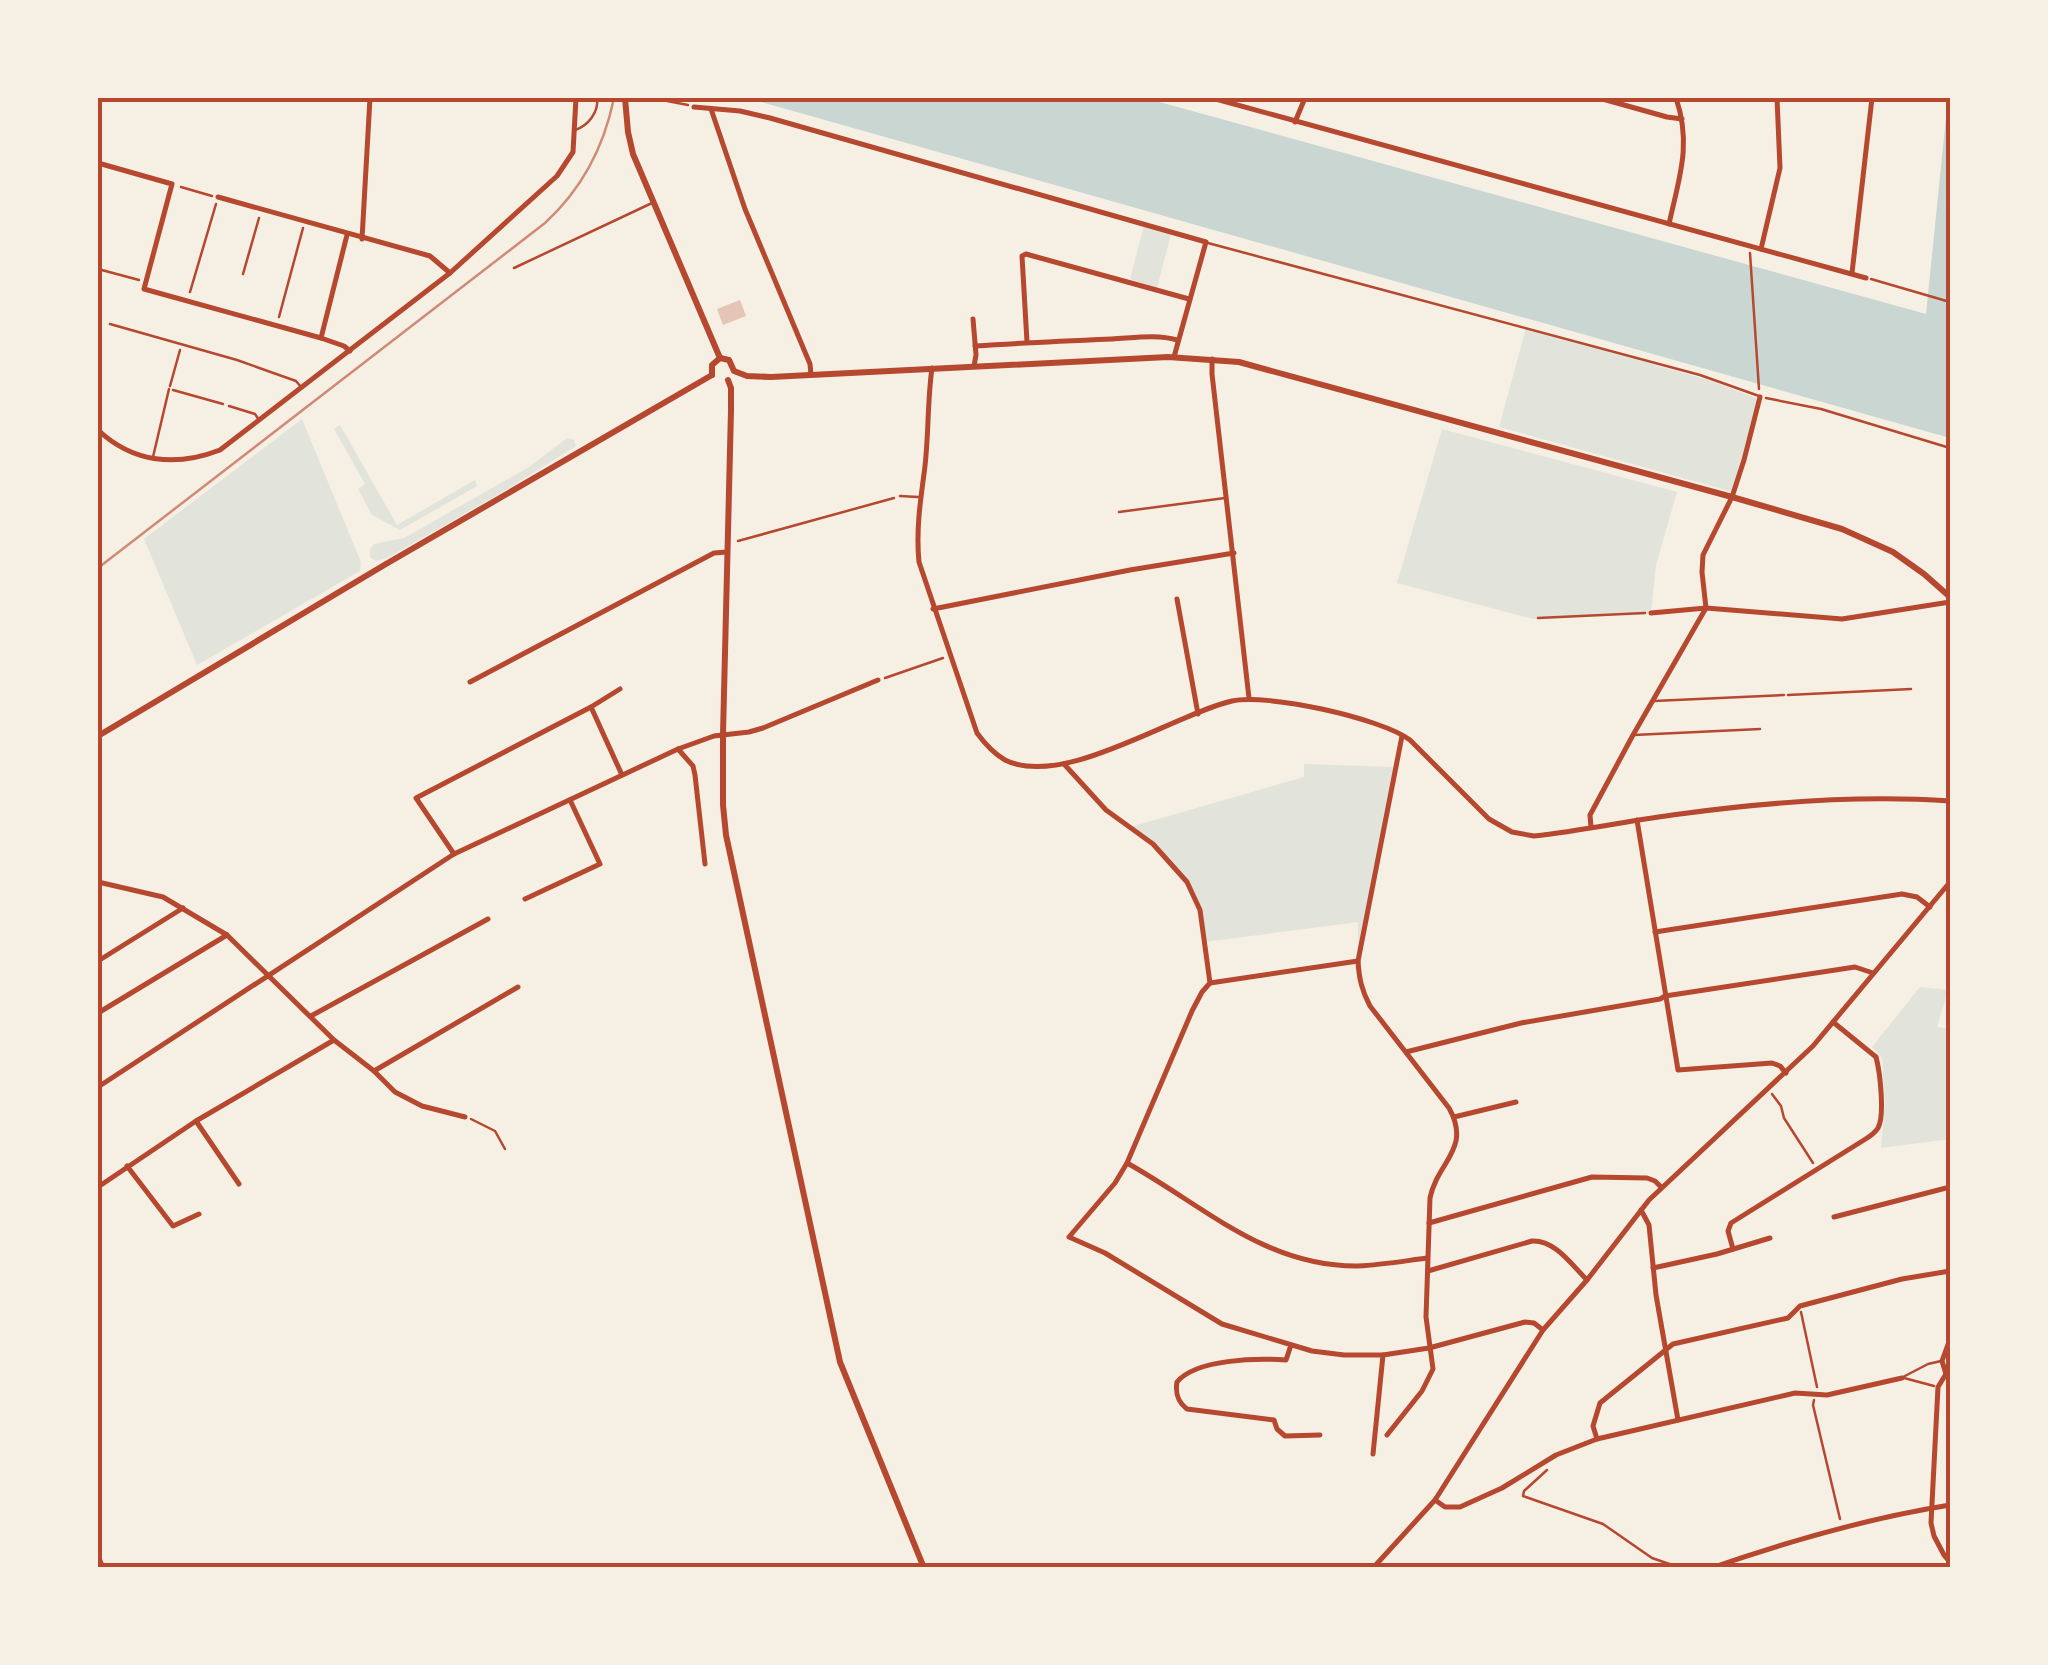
<svg xmlns="http://www.w3.org/2000/svg" width="2048" height="1665" viewBox="0 0 2048 1665" font-family="'Alegreya Sans',sans-serif">
<style>
.green{fill:#e2e4dc}
.water{fill:#c9d6d2}
.building{fill:#e6c5b7}
.lines{fill:none;stroke-linecap:round;stroke-linejoin:round}
.path{stroke:#b5482f;stroke-width:2.5}
.service{stroke:#b5482f;stroke-width:2.5}
.minor{stroke:#b5482f;stroke-width:5}
.secondary{stroke:#b5482f;stroke-width:6}
.rail{stroke:#cf8b77;stroke-width:2.5}
.neatline{fill:none;stroke:#b5482f;stroke-width:4}
</style>
<rect width="100%" height="100%" fill="#f6efe4"/>
<g class="green">
<polygon points="1144,226 1171,234 1157,288 1130,279"/>
<polygon points="1526,328 1708,380 1761,400 1733,492 1499,427"/>
<polygon points="302,419 361,562 360,571 197,665 144,539"/>
<polygon points="340,425 397,525 475,480 477,486 400,530 372,515 358,489 365,484 334,429"/>
<polygon points="1442,429 1677,492 1656,565 1651,613 1533,619 1397,583"/>
<polygon points="567,438 574,440 576,446 499,494 387,558 376,561 370,557 370,549 374,544 404,538 529,467"/>
<path d="M1304,764L1396,767L1358,961V922L1205,942C1203,932 1203,920 1200,911C1190,875 1159,848 1130,827L1304,777Z"/>
<polygon points="1920,987 1948,990 1937,1027 1950,1029 1950,1068 1948,1087 1950,1139 1881,1148 1885,1102 1882,1058 1872,1047"/>
</g>
<polygon class="water" points="747,98 1145,98 1926,314 1948,98 1950,98 1950,438"/>
<polygon class="building" points="740,300 746,316 723,325 717,309"/>
<g class="lines">
<g class="path">
<polyline points="650,98 662,99"/>
<polyline points="661,98 667,101 688,105"/>
<polyline points="181,187 212,196"/>
<polyline points="1750,253 1759,389"/>
<polyline points="98,269 139,280"/>
<polyline points="243,274 259,218"/>
<polyline points="1871,279 1950,302"/>
<polyline points="190,292 216,204"/>
<polyline points="279,317 303,228"/>
<polyline points="170,386 180,350"/>
<polyline points="173,390 223,404"/>
<polyline points="1766,398 1821,409 1950,448"/>
<polyline points="738,541 894,498"/>
<polyline points="1538,618 1645,613"/>
<polyline points="885,678 943,658"/>
<polyline points="1788,695 1911,689"/>
<polyline points="1772,1094 1781,1106 1784,1118 1813,1163"/>
<polyline points="471,1119 495,1131 505,1149"/>
<polyline points="1801,1312 1817,1387"/>
<polyline points="1814,1400 1813,1405 1840,1519"/>
<polyline points="1547,1470 1524,1491 1523,1496 1603,1524 1652,1558 1681,1568"/>
</g>
<g class="service">
<path d="M575,130C588,126 599,112 597,98"/>
<polyline points="1208,243 1700,375 1759,396"/>
<polyline points="514,268 652,203"/>
<polyline points="110,324 237,360 296,381 301,387"/>
<polyline points="229,406 255,414 259,420"/>
<polyline points="153,457 169,389"/>
<polyline points="900,496 918,497"/>
<polyline points="1119,512 1225,498"/>
<polyline points="1654,701 1784,695"/>
<polyline points="1634,735 1760,729"/>
<polyline points="1903,1377 1928,1364 1941,1361"/>
<polyline points="1904,1378 1934,1386"/>
</g>
<g class="minor">
<polyline points="1212,98 1866,278"/>
<polyline points="1599,98 1667,117 1682,119"/>
<polyline points="694,107 740,111 770,118 1206,242 1174,357"/>
<polyline points="711,109 745,209 810,364 811,375"/>
<polyline points="1295,122 1305,98"/>
<polyline points="98,163 172,184 144,289 321,338 344,346 350,351"/>
<polyline points="218,197 430,256 450,273"/>
<path d="M1669,224C1679,178 1692,145 1676,98"/>
<polyline points="362,239 370,98"/>
<polyline points="1761,249 1780,168 1777,98"/>
<polyline points="1852,273 1872,98"/>
<polyline points="973,319 976,355 974,366"/>
<polyline points="321,338 347,235"/>
<polyline points="1027,342 1022,256 1026,254 1189,299"/>
<path d="M975,346C1021,343 1066,341 1112,339C1133,338 1157,334 1177,340"/>
<polyline points="1212,359 1212,374 1249,698"/>
<path d="M932,368C927,403 929,439 924,474C920,503 916,532 919,562L977,733C985,744 993,753 1005,760C1063,789 1172,715 1232,701C1266,693 1381,718 1410,740L1489,819L1512,832L1534,836C1583,831 1631,820 1680,814C1768,802 1861,795 1950,801"/>
<path d="M98,430C133,463 176,467 220,450L450,273L557,176L573,152L576,98"/>
<polyline points="1177,599 1198,714"/>
<polyline points="933,609 1130,570 1234,553"/>
<polyline points="1651,613 1706,608 1842,619 1950,602"/>
<polyline points="470,682 714,553 727,552"/>
<polyline points="591,707 620,689"/>
<polyline points="678,749 693,766 695,775 705,864"/>
<polyline points="1064,764 1106,810 1153,844 1187,882 1200,910 1210,983 1202,992 1192,1011 1127,1163 1115,1183 1069,1237 1105,1253 1222,1324 1312,1351 1344,1355 1383,1355 1429,1348 1525,1322 1534,1323 1543,1330"/>
<polyline points="1637,820 1678,1070 1772,1063 1780,1066 1786,1073"/>
<polyline points="1591,827 1590,815 1633,735 1706,608 1702,572 1703,555 1732,497 1744,460 1760,397"/>
<polyline points="454,854 416,798 591,707 622,775"/>
<polyline points="98,882 163,897 227,935 334,1040 374,1071 395,1092 422,1106 465,1117"/>
<polyline points="525,899 600,864 570,800"/>
<polyline points="1655,932 1902,894 1917,897 1930,907"/>
<polyline points="98,961 183,908"/>
<polyline points="1210,983 1358,961"/>
<polyline points="98,1013 227,935"/>
<polyline points="311,1016 488,919"/>
<polyline points="1406,1052 1521,1023 1660,999 1665,996 1855,967 1873,973"/>
<polyline points="374,1071 518,987"/>
<polyline points="98,1087 454,854 678,749 714,736 749,732 763,728 878,680"/>
<polyline points="1454,1117 1516,1102"/>
<polyline points="196,1121 239,1184"/>
<path d="M1127,1163C1203,1205 1265,1267 1358,1266C1381,1265 1404,1261 1427,1258"/>
<polyline points="127,1166 173,1226 199,1214"/>
<polyline points="98,1187 196,1121 334,1040"/>
<polyline points="1641,1210 1649,1225 1656,1295 1678,1420"/>
<polyline points="1834,1217 1950,1187"/>
<polyline points="1429,1223 1592,1177 1647,1178 1655,1181 1661,1187"/>
<path d="M1733,1249L1728,1231L1731,1223L1864,1140C1869,1137 1875,1133 1878,1128C1885,1115 1880,1072 1876,1057L1833,1022"/>
<polyline points="1653,1268 1717,1254 1770,1238"/>
<path d="M1428,1271L1532,1241C1555,1240 1571,1264 1587,1280"/>
<path d="M1290,1348L1286,1360C1257,1358 1196,1359 1177,1382C1175,1394 1178,1402 1187,1409L1274,1420L1277,1429L1285,1436L1320,1435"/>
<polyline points="1946,1374 1938,1387 1931,1523 1934,1536 1944,1555 1950,1562"/>
<polyline points="1946,1374 1942,1361 1950,1339"/>
<path d="M1387,1435L1422,1391L1433,1369L1426,1317L1430,1198C1437,1162 1472,1149 1449,1108L1370,1006C1362,991 1359,979 1358,961L1402,736"/>
<polyline points="1597,1439 1593,1426 1600,1403 1673,1344 1788,1318 1800,1306 1902,1279 1950,1271"/>
<polyline points="1373,1454 1383,1355"/>
<polyline points="1435,1500 1445,1507 1460,1507 1502,1488 1556,1455 1597,1439 1795,1393 1827,1395 1902,1378"/>
<polyline points="98,1556 103,1568"/>
<polyline points="1373,1568 1435,1500 1543,1330 1587,1280 1649,1200 1813,1046 1950,882"/>
<path d="M1711,1568C1789,1541 1869,1518 1950,1505"/>
</g>
<g class="secondary">
<polyline points="625,98 628,132 633,154 720,358"/>
<polyline points="720,358 729,360 734,371 747,376 771,377 1168,357 1239,362 1732,497 1842,529 1893,552 1924,574 1950,597"/>
<polyline points="712,375 712,365 720,358"/>
<polyline points="728,380 731,388 731,410 723,734 723,805 726,835 840,1362 924,1568"/>
<polyline points="98,736 386,564 712,375"/>
</g>
<path class="rail" d="M98,568L545,223C582,189 604,147 614,98"/>
</g>
<rect width="2048" height="1665" fill="none" stroke="#f6efe4" stroke-width="200"/>
<rect x="100" y="100" width="1848" height="1465" class="neatline"/>
</svg>
